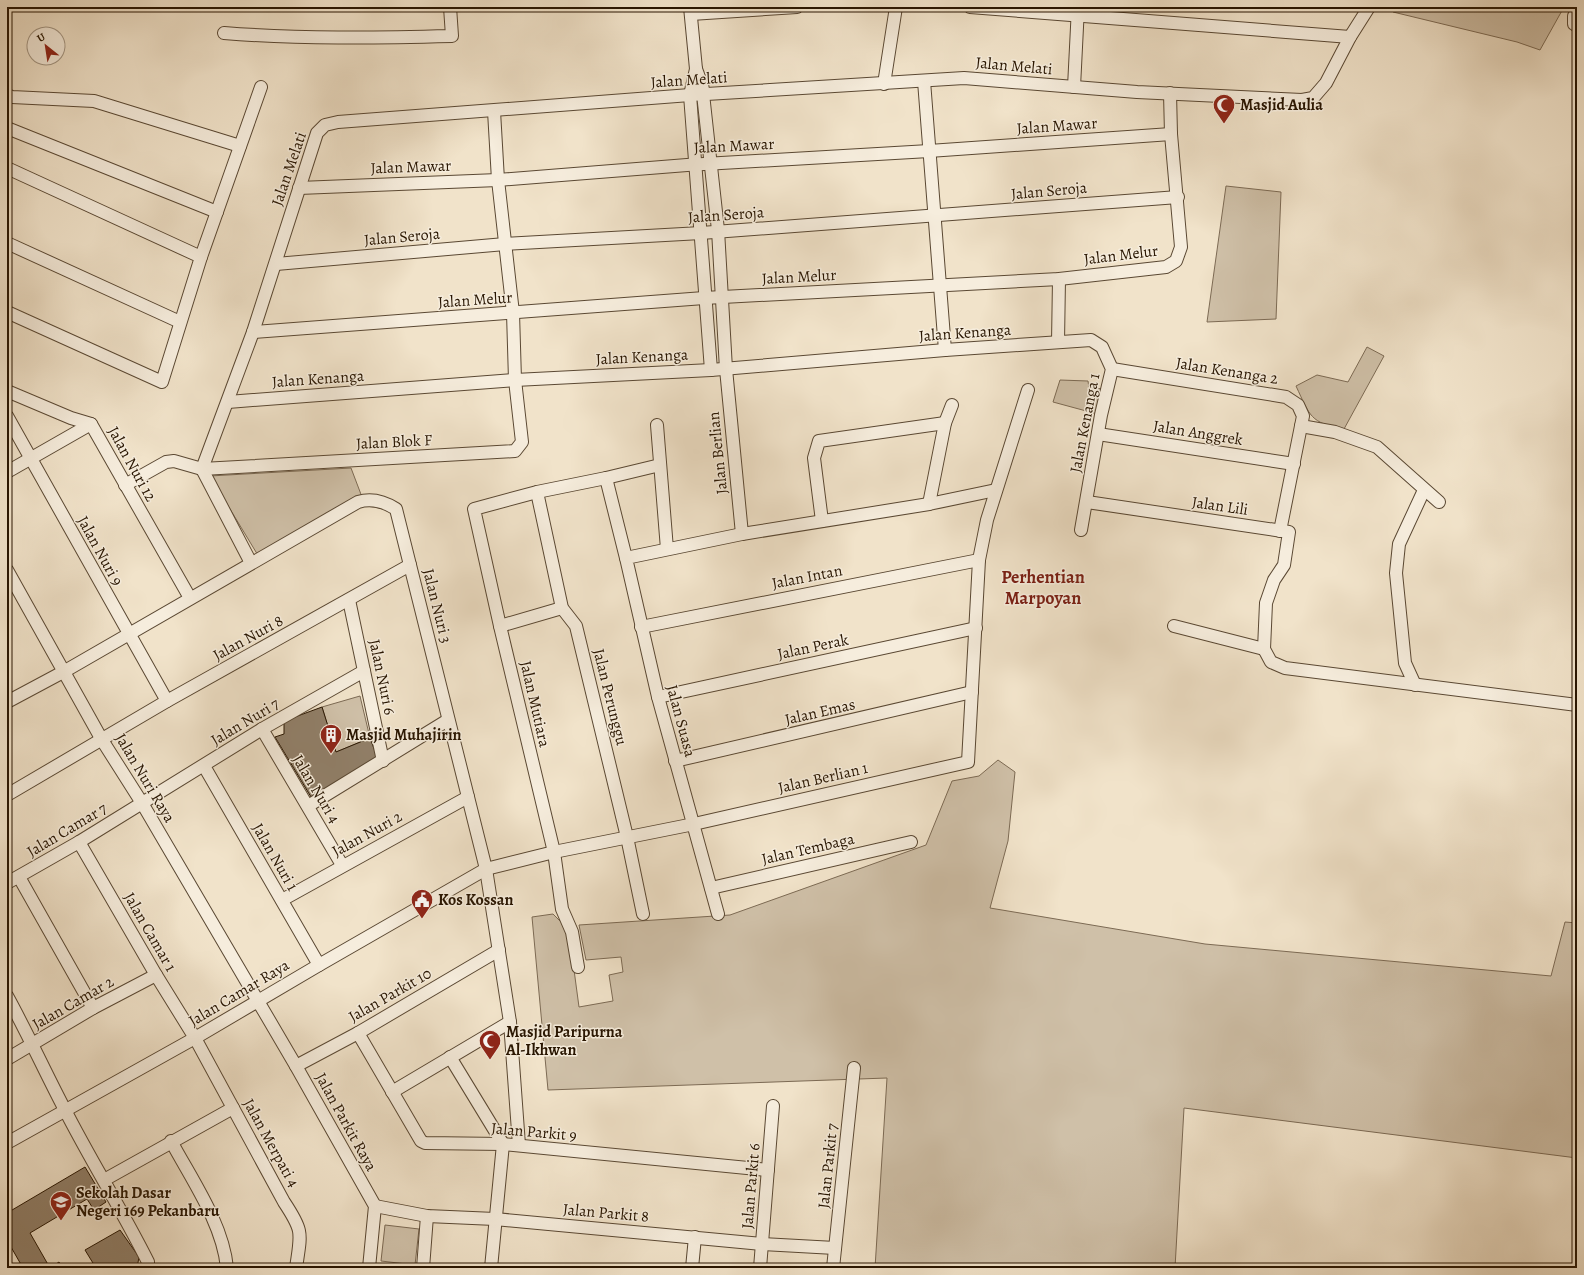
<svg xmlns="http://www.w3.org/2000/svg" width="1584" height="1275" viewBox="0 0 1584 1275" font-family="Alegreya,serif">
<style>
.green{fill:#cfc0a8;stroke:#7c6a54}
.building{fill:#91806a;stroke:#281501}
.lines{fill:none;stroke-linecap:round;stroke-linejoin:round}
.minor-casing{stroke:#5a4833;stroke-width:14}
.minor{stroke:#f6eddd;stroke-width:12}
.labels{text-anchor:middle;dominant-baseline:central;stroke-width:3;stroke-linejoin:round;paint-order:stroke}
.street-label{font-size:16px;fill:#281501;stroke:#f6eddd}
.poi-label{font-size:16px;font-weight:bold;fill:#281501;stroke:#f6eddd;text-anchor:start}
.quarter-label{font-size:18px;font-weight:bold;fill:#7a1f14;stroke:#f6eddd}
</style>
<rect width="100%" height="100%" fill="#f1e3ca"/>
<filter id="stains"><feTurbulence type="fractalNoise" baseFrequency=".005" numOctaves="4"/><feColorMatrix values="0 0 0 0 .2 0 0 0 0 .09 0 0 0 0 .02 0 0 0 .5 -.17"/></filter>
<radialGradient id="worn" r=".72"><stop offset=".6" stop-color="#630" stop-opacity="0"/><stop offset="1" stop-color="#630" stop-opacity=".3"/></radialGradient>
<g class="green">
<polygon points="1397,7 1564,7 1540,50 1517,42 1393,12"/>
<polygon points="1226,186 1281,192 1276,319 1207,322"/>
<path d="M1367,347L1384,356L1344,429C1310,423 1310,416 1296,386L1317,375L1348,382Z"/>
<polygon points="1060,380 1088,381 1089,388 1108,389 1101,415 1053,402"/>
<polygon points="351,468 362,497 259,557 210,476"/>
<polygon points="360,696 370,738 336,752 322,707"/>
<polygon points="998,760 1015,772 1008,841 990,908 1205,944 1551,976 1565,922 1577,923 1577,1158 1184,1108 1175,1268 875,1268 887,1078 548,1090 532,917 553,914 565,926 570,940 579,1007 613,1001 609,975 623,972 621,957 586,960 579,925 730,915 926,845 952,781 979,776"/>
<polygon points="385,1225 419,1229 415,1265 381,1261"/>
</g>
<g class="building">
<polygon points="322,707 336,752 370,738 378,759 311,797 275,737 284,734 284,721"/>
<polygon points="85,1167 106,1202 94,1210 87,1199 30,1233 50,1268 59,1262 63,1268 23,1268 7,1240 7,1213"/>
<polygon points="120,1230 139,1257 137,1268 96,1268 85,1250"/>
</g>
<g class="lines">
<g class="minor-casing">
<g id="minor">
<polyline points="690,7 696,69 690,95 711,370"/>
<polyline points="970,7 1350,37"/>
<polyline points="1577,12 1574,16 1574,24 1577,26"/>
<polyline points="691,14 797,7"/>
<path d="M224,33C300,39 376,38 452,36L450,7"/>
<polyline points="696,69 702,85 704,94"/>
<polyline points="924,81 945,350"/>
<polyline points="884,84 896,7"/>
<polyline points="1074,87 1078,7"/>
<polyline points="703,94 718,230 726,369 742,534"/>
<polyline points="7,95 12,97 94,101 240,146"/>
<polyline points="7,128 217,212"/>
<polyline points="7,168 201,257 162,382 7,312"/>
<polyline points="299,188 498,180 687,165 929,151 1171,134"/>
<polyline points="7,243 180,322"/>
<polyline points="201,257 261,87"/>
<polyline points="276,264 505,244 701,233 1178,197"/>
<polyline points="253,332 704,298 1059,279 1166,267 1176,261 1181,247 1171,134 1170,93"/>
<polyline points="1058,342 1059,279"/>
<polyline points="1112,369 1286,397 1298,405 1303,416 1280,531"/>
<polyline points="7,391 71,418 91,424 190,598"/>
<polyline points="228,402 515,380 711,370 945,350 1091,340 1102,347 1112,369 1101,415 1081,530"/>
<polyline points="7,416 167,701"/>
<polyline points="657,425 667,549"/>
<polyline points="1301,426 1335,432 1377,447 1439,502"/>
<polyline points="1098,434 1294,464"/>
<polyline points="202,469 253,332 317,133 325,125 338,122 690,95 964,78 1137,92 1302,100 1313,98 1326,83 1350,37 1369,7"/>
<polyline points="202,469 251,563"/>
<polyline points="7,472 91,424"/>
<polyline points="606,478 660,465"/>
<polyline points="125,485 166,462 174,461 202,469 515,451 522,442 515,380 513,313 498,180 494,111"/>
<polyline points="537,492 562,608 576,626 627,837 643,914"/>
<polyline points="1087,502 1289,532 1284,565 1274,580 1266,603 1264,649 1271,662 1285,668 1577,705"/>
<polyline points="929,504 945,423 952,405"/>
<polyline points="822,521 814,458 819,441 945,423"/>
<polyline points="7,570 102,740 142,803 296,1066 375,1206 369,1268"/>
<polyline points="349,600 383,761"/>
<polyline points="562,608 500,626 554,852 562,909 572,932 578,967"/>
<polyline points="500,626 474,509 537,492 606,478 626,558"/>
<polyline points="1174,626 1264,649"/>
<polyline points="641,627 979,560"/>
<polyline points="1415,685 1405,663 1396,573 1399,544 1424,490"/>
<polyline points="658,697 976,628"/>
<path d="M7,702L65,671L358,502C371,498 385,502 396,509L486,869L510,1022L519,1145"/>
<polyline points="262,729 342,865"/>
<polyline points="675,761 972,692"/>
<polyline points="204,766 319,965"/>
<polyline points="7,795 167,701 410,565"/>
<polyline points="308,806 448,720"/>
<path d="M79,842L156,975L195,1038L284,1202C304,1232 301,1233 296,1268"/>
<polyline points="19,877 93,1008"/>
<polyline points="7,883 79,842 262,729 364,671"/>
<polyline points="711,888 911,842"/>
<polyline points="282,900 468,797"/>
<polyline points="718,914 658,697 626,558 742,534 929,504 996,490"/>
<path d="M7,996C28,1034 45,1072 65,1110C91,1161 122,1210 148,1262L147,1268"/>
<polyline points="358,1033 421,1141 425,1143 503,1144 768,1170"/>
<polyline points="450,1057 503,1144 491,1268"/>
<polyline points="7,1059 93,1008 156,975"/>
<polyline points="296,1066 358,1033 499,950"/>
<polyline points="392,1092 510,1022"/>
<path d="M171,1141C192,1180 223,1224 227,1268"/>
<polyline points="7,1143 195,1038 319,965 486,869 554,852 694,824 968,762 979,560 987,520 1028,390"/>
<polyline points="104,1180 233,1108"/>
<polyline points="375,1206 427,1216 495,1219 762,1244 835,1248"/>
<polyline points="423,1268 427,1216"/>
<polyline points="692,1268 695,1237"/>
<polyline points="760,1268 773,1106"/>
<polyline points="833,1268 854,1068"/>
</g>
</g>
<use href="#minor" class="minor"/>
</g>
<defs>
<g id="mosque-pin" transform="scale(1.15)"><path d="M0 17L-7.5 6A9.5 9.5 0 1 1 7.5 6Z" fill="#8f2418" stroke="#f6eddd"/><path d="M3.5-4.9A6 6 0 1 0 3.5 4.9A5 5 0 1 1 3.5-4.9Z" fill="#fff"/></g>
<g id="building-pin" transform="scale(1.15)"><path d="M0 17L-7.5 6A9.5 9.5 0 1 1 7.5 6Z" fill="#8f2418" stroke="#f6eddd"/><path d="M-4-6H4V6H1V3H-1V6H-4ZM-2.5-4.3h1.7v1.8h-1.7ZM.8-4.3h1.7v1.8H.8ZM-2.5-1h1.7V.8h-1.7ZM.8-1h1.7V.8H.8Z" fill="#fff"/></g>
<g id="civic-pin" transform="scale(1.15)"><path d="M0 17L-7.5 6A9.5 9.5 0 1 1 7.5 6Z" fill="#8f2418" stroke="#f6eddd"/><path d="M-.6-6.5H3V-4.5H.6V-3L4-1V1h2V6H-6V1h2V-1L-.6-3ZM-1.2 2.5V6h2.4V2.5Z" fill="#fff"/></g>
<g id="school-pin" transform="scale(1.15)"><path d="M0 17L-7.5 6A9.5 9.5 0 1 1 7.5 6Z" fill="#8f2418" stroke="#f6eddd"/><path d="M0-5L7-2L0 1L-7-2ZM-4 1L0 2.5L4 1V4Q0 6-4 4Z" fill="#fff"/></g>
</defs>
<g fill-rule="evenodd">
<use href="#mosque-pin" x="1224" y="105"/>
<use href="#building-pin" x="331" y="735"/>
<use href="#civic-pin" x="422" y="900"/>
<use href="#mosque-pin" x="490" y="1041"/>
<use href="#school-pin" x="61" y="1202"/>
</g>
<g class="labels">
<g class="street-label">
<text transform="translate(1014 66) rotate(5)">Jalan Melati</text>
<text transform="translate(689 80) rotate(-4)">Jalan Melati</text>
<text transform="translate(1057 126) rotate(-4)">Jalan Mawar</text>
<text transform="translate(734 146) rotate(-3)">Jalan Mawar</text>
<text transform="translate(411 167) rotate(-2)">Jalan Mawar</text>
<text transform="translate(289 169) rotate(-71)">Jalan Melati</text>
<text transform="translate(1049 191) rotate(-5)">Jalan Seroja</text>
<text transform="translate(726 215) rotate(-4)">Jalan Seroja</text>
<text transform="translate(402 237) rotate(-5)">Jalan Seroja</text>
<text transform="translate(1121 255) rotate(-7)">Jalan Melur</text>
<text transform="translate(799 277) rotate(-3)">Jalan Melur</text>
<text transform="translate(475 300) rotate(-4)">Jalan Melur</text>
<text transform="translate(965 333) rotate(-4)">Jalan Kenanga</text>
<text transform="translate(642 357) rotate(-3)">Jalan Kenanga</text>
<text transform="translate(1227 371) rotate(9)">Jalan Kenanga 2</text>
<text transform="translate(318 379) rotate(-4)">Jalan Kenanga</text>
<text transform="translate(1085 423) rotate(-79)">Jalan Kenanga 1</text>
<text transform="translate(1198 433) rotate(9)">Jalan Anggrek</text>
<text transform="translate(394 442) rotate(-3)">Jalan Blok F</text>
<text transform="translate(718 453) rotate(-96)">Jalan Berlian</text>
<text transform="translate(132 464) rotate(61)">Jalan Nuri 12</text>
<text transform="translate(1220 506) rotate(8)">Jalan Lili</text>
<text transform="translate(100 551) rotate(61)">Jalan Nuri 9</text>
<text transform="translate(807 577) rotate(-11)">Jalan Intan</text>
<text transform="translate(437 606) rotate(76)">Jalan Nuri 3</text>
<text transform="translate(248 638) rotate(-29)">Jalan Nuri 8</text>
<text transform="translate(813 647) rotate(-12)">Jalan Perak</text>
<text transform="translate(382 677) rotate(78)">Jalan Nuri 6</text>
<text transform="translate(610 697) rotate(76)">Jalan Perunggu</text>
<text transform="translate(535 704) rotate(77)">Jalan Mutiara</text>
<text transform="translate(820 712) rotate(-13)">Jalan Emas</text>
<text transform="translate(681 721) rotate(75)">Jalan Suasa</text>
<text transform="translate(245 722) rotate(-31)">Jalan Nuri 7</text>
<text transform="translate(145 778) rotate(59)">Jalan Nuri Raya</text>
<text transform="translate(823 778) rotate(-13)">Jalan Berlian 1</text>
<text transform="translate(316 789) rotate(59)">Jalan Nuri 4</text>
<text transform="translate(67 830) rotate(-31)">Jalan Camar 7</text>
<text transform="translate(367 834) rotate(-29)">Jalan Nuri 2</text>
<text transform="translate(808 849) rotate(-13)">Jalan Tembaga</text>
<text transform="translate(275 857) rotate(60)">Jalan Nuri 1</text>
<text transform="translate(150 932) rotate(60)">Jalan Camar 1</text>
<text transform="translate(239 993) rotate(-31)">Jalan Camar Raya</text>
<text transform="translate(390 995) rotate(-30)">Jalan Parkit 10</text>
<text transform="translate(73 1003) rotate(-30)">Jalan Camar 2</text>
<text transform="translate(346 1122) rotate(61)">Jalan Parkit Raya</text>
<text transform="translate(534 1132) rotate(5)">Jalan Parkit 9</text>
<text transform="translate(271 1143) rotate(61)">Jalan Merpati 4</text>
<text transform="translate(828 1166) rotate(-84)">Jalan Parkit 7</text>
<text transform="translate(751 1186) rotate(-85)">Jalan Parkit 6</text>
<text transform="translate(606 1213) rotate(5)">Jalan Parkit 8</text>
</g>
<g class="poi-label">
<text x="1240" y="105">Masjid Aulia</text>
<text x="346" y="735">Masjid Muhajirin</text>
<text x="438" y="900">Kos Kossan</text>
<text x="506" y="1032">Masjid Paripurna<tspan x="506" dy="18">Al-Ikhwan</tspan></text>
<text x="76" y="1193">Sekolah Dasar<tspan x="76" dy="18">Negeri 169 Pekanbaru</tspan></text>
</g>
<g class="quarter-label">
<text x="1043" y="577">Perhentian<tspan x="1043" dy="21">Marpoyan</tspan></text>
</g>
</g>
<rect width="1584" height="1275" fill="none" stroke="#f1e3ca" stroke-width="24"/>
<rect x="8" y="8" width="1568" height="1259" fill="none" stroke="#281501" stroke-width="2"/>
<rect x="12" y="12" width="1560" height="1251" fill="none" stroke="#281501"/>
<g transform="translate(46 46) rotate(330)"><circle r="19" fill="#f6eddd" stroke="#a49785"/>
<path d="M0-3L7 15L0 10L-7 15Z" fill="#8f2418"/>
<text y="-6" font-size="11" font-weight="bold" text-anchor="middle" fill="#281501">U</text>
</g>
<rect width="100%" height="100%" filter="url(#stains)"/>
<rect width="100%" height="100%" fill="url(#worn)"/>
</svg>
